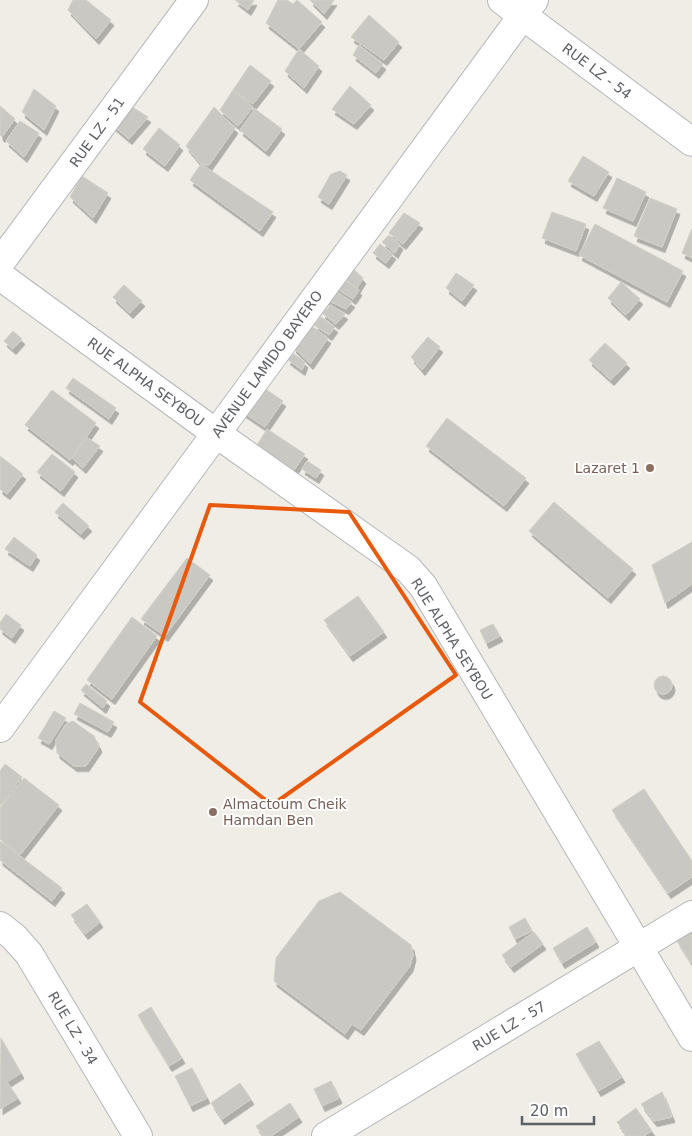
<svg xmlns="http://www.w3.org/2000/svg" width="692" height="1136" viewBox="0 0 692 1136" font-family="'DejaVu Sans',sans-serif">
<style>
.building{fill:#cac8c2;stroke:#d3cfc4;filter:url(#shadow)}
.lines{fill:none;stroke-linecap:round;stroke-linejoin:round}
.street-casing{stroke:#b5b7bb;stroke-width:30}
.secondary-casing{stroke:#b4b7bc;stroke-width:30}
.street{stroke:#fff;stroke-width:28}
.secondary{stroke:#fff;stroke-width:28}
.marked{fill:none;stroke:#e8590c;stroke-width:4;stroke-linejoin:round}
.education-dot{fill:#8d6e63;stroke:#fff;stroke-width:2}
.labels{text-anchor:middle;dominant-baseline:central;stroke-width:4;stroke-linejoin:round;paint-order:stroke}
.street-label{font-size:14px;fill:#5d6065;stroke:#fff}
.education-label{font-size:14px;fill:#785e54;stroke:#fff;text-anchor:end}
</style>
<defs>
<filter id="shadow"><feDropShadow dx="3" dy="5.5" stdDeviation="0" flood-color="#0004"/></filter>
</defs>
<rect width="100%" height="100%" fill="#efede5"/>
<g class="building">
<polygon points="73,0 86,0 111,20 96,39 68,10"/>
<polygon points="235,0 254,0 248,10"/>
<polygon points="278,0 287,0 293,4 297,0 322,22 299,49 266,23"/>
<polygon points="310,0 334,0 324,14"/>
<polygon points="369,15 399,42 384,60 351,37"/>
<polygon points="359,45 383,64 376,73 353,55"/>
<polygon points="299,49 319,66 304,88 285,71"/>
<polygon points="250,65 271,81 253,104 233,90"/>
<polygon points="350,86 371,105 354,124 332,109"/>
<polygon points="34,89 56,106 44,130 22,112"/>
<polygon points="233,90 253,107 238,126 220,110"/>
<polygon points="124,102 148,117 129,139 110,123"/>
<polygon points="0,106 15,119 2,137 0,135"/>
<polygon points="214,107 235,128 209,165 201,164 186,146"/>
<polygon points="255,109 282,129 266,151 240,130"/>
<polygon points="20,121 39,133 24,157 6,141"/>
<polygon points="159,128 180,145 165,166 143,149"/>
<polygon points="583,156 609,172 594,196 568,181"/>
<polygon points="201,164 273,212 260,231 190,180"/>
<polygon points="340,171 347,175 329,204 318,197 331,174"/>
<polygon points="82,176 108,193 93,218 70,197"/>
<polygon points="617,178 646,192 633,221 603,208"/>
<polygon points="650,198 677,209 662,247 634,236"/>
<polygon points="552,212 586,224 576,251 542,238"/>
<polygon points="404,213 420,223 403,244 389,233"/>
<polygon points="595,224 683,271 667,302 579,255"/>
<polygon points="692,228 692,258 682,253"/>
<polygon points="389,235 400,244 395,253 382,242"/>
<polygon points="380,244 393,254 386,263 373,253"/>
<polygon points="352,268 363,278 357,288 345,279"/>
<polygon points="456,273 474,285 462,301 446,288"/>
<polygon points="339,276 359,290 353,299 331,285"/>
<polygon points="621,282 640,299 626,315 608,298"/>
<polygon points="124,285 142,301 130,313 113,297"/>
<polygon points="331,288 352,302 346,309 325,299"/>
<polygon points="331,305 345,314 336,324 322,313"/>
<polygon points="321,317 335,327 329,335 314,325"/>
<polygon points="310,325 328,338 310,364 293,347"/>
<polygon points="13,331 22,339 13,349 4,341"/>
<polygon points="428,337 440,347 422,370 411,357"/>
<polygon points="605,343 627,363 611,380 589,360"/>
<polygon points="294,354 305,362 302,370 287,359"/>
<polygon points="73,378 116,408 109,419 66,388"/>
<polygon points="261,386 283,401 265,427 243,412"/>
<polygon points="52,390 96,423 70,460 25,425"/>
<polygon points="447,418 526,478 504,506 426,446"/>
<polygon points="267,429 305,454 294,470 257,445"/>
<polygon points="86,437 100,446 83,468 72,458"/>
<polygon points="52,454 75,472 61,491 37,472"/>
<polygon points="0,456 23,474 7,494 0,489"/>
<polygon points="307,461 321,470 316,478 302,469"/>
<polygon points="554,502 633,569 608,598 529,531"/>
<polygon points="63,503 89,526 81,534 55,512"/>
<polygon points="14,537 37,555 30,566 5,549"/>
<polygon points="692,542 692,584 665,603 652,565"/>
<polygon points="187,558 210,575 165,636 141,619"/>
<polygon points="358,596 384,632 350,656 324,620"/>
<polygon points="6,614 21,625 12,638 0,629 0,623"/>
<polygon points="132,617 157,636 112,699 87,680"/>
<polygon points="493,624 500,636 486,643 480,630"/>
<circle cx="663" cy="685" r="9"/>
<polygon points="86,684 107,701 103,708 81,690"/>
<polygon points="80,703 114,722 108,732 74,714"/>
<polygon points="54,711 66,718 49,744 38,738"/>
<polygon points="73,721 94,736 99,747 86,766 74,766 57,753 56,740 66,724"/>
<polygon points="5,764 22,777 0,806 0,771"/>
<polygon points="24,778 59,805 20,855 0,839 0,808"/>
<polygon points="644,789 692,861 692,877 668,893 612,810"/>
<polygon points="0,841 62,888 52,901 0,860"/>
<polygon points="340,892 411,945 413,955 410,966 361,1030 352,1024 345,1034 274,981 276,958 319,901"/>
<polygon points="87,904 100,922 85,934 71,915"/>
<polygon points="525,918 532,931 515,939 509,927"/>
<polygon points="587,927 596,942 562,963 553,948"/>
<polygon points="692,931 692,962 691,963 677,941"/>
<polygon points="534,932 543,944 511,967 502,955"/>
<polygon points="151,1007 182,1058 169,1066 138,1015"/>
<polygon points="1,1038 21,1073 7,1082 18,1098 0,1109"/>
<polygon points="599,1041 622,1077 598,1091 576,1054"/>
<polygon points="192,1068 207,1098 190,1106 175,1076"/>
<polygon points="331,1081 339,1098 322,1106 314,1089"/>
<polygon points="240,1083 251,1099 222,1119 211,1103"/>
<polygon points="662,1092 672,1117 654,1121 641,1104"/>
<polygon points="290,1103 299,1117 271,1136 263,1136 256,1126"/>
<polygon points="636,1108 652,1131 643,1136 627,1136 617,1122"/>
</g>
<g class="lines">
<g class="street-casing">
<g id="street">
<polyline points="502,0 692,142"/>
<polyline points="0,263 194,0"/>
<polyline points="0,276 217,434 408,569 423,586 692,1037"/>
<polyline points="0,926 14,937 29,954 138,1136"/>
<polyline points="326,1136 692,915"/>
</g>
</g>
<g class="secondary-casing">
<polyline id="secondary" points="0,728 534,0"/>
</g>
<use href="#street" class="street"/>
<use href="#secondary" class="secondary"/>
</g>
<path class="marked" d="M210,505L349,512L456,675L272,805L140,702Z"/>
<g class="education-dot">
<circle cx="650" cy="468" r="5"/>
<circle cx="213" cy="812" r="5"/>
</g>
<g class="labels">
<g class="street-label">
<text transform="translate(597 71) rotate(37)">RUE LZ - 54</text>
<text transform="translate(97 132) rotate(-54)">RUE LZ - 51</text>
<text transform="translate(267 364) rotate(-54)">AVENUE LAMIDO BAYERO</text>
<text transform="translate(146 382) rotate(36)">RUE ALPHA SEYBOU</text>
<text transform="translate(452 639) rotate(58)">RUE ALPHA SEYBOU</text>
<text transform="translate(509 1026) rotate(-31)">RUE LZ - 57</text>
<text transform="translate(73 1028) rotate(59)">RUE LZ - 34</text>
</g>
<g class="education-label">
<text x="640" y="468">Lazaret 1</text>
<text x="223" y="804" text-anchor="start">Almactoum Cheik<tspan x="223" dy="16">Hamdan Ben</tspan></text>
</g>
</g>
<path d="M522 1116v8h72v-8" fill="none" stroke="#5d6065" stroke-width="2.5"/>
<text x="530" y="1116" font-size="15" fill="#5d6065" stroke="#ffffff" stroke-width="4" paint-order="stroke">20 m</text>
</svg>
